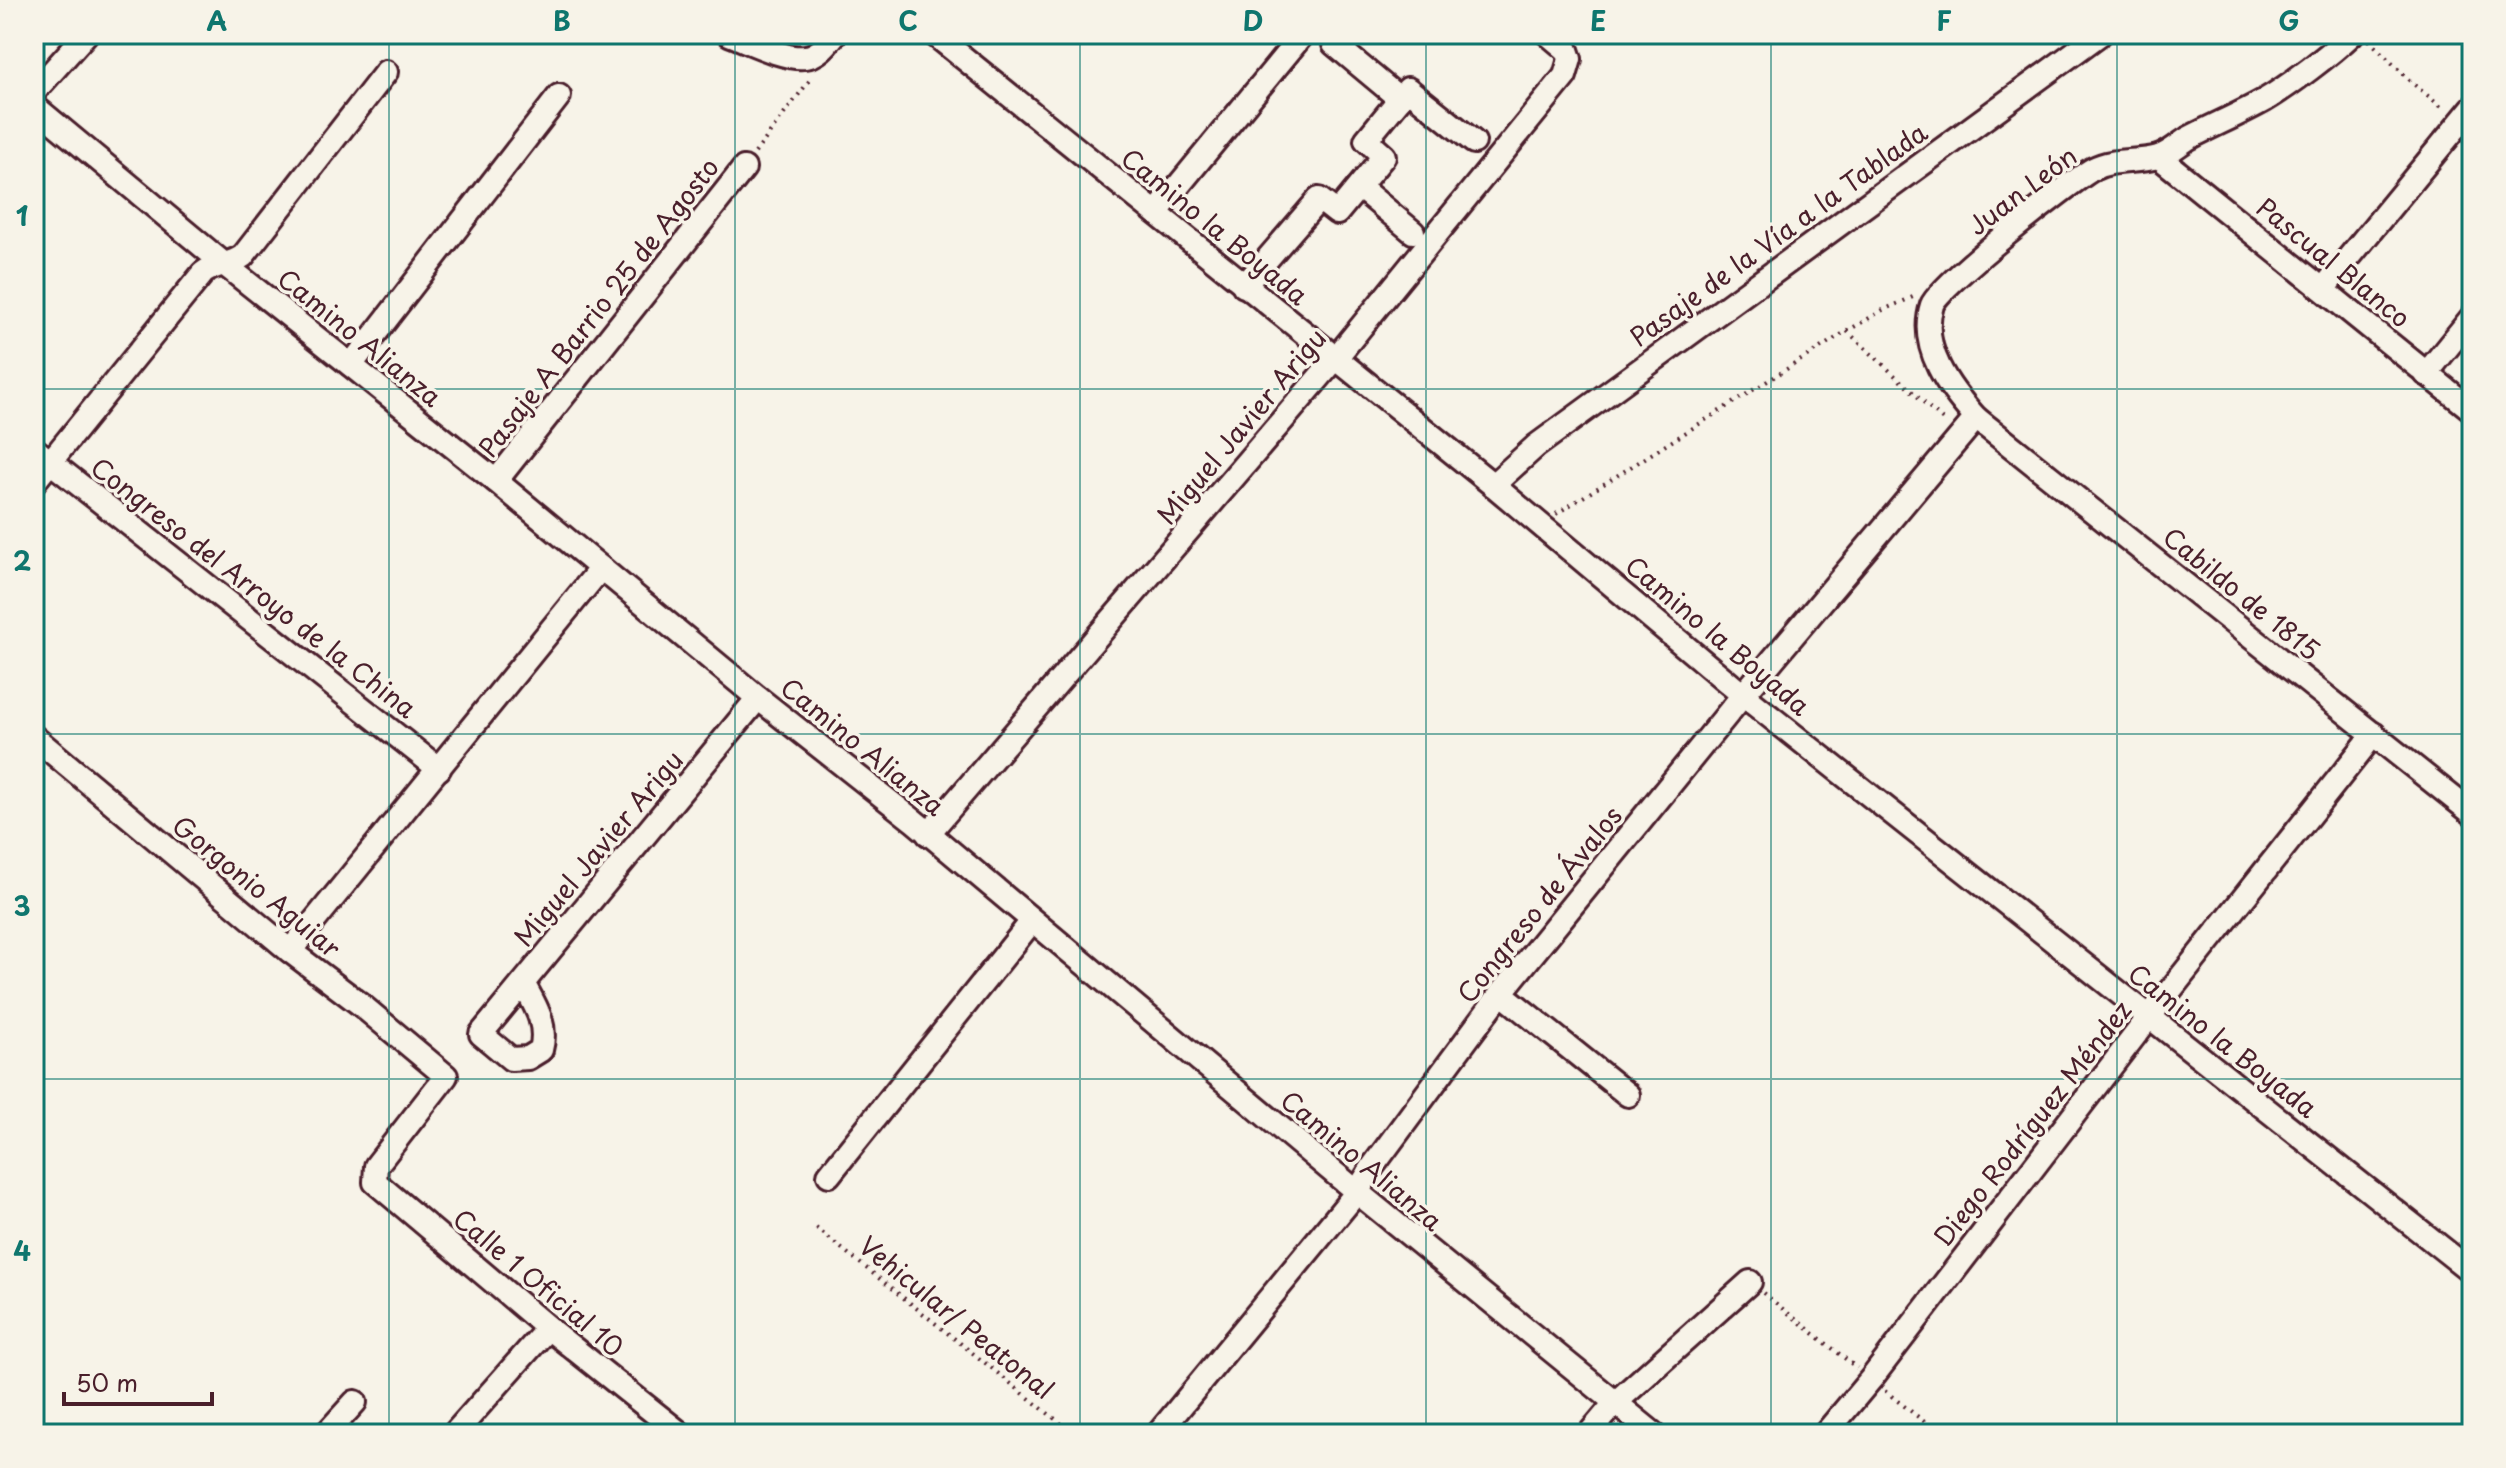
<svg xmlns="http://www.w3.org/2000/svg" width="2506" height="1468" viewBox="0 0 2506 1468" font-family="'Playpen Sans',sans-serif">
<style>
.lines{fill:none;stroke-linecap:round;stroke-linejoin:round}
.minor-casing{stroke:#4a1f2b;stroke-width:28}
.path{stroke:#4a1f2b;stroke-width:4;stroke-dasharray:2 6;stroke-linecap:butt}
.minor{stroke:#f7f3e8;stroke-width:22}
.grid{fill:none;stroke:#0f766e;stroke-width:2;stroke-opacity:0.55}
.labels{text-anchor:middle;dominant-baseline:central;stroke-width:7;stroke-linejoin:round;paint-order:stroke}
.street-label{font-size:26px;fill:#4a1f2b;stroke:#f7f3e8}
.neatline{fill:none;stroke:#0f766e;stroke-width:3}
.grid-label{font-size:26px;text-anchor:middle;font-weight:bold;fill:#0f766e}
</style>
<rect width="100%" height="100%" fill="#f7f3e8"/>
<filter id="ink" filterUnits="userSpaceOnUse"><feTurbulence type="fractalNoise" baseFrequency=".0125" numOctaves="2"/><feDisplacementMap in="SourceGraphic" scale="16" xChannelSelector="R" yChannelSelector="G"/><feConvolveMatrix kernelMatrix="1 2 1 2 8 2 1 2 1" color-interpolation-filters="sRGB"/></filter>
<g filter="url(#ink)">
<g class="lines">
<g class="minor-casing">
<g id="minor">
<path d="M729,34C748,41 785,60 805,57C818,56 827,44 835,34"/>
<polyline points="934,34 1493,485 1743,695 2472,1272"/>
<path d="M2352,34C2331,54 2290,85 2265,100C2240,114 2214,125 2189,138C2179,144 2169,154 2158,157C2137,163 2114,158 2093,169C2070,182 1938,286 1932,305C1918,348 1950,389 1976,418L2472,813"/>
<polyline points="1334,44 1400,99"/>
<polyline points="34,92 86,34"/>
<polyline points="34,106 224,264 496,481 758,698 914,821 1357,1192 1654,1434"/>
<polyline points="2159,157 2472,410"/>
<polyline points="1359,187 1413,232"/>
<polyline points="1156,213 1303,34"/>
<polyline points="1244,286 1319,199 1337,213 1384,156 1366,140 1408,89 1474,142"/>
<polyline points="2323,289 2472,108"/>
<polyline points="351,365 559,96"/>
<polyline points="2426,374 2472,317"/>
<polyline points="34,449 439,769"/>
<polyline points="496,481 744,168"/>
<path d="M34,482L203,273C218,262 229,266 243,256L386,72"/>
<polyline points="1493,485 1536,446 2100,34"/>
<polyline points="34,737 290,951 360,1004 446,1076 376,1166 375,1182 548,1328 681,1434"/>
<polyline points="928,834 1335,359 1565,76 1570,59 1567,50 1548,34"/>
<polyline points="290,951 601,568"/>
<path d="M523,983C535,1005 548,1024 541,1050L528,1058L511,1059L481,1034L758,698"/>
<polyline points="1501,993 1628,1095"/>
<polyline points="829,1175 1032,921"/>
<polyline points="326,1434 355,1402"/>
<polyline points="454,1434 548,1328"/>
<polyline points="1158,1434 1357,1192 1373,1166 1501,993 1743,695 1976,418"/>
<polyline points="1589,1434 1615,1403 1750,1282"/>
<polyline points="1825,1434 1871,1379 2149,1017 2374,734"/>
</g>
</g>
<g class="path">
<polyline points="2369,40 2411,82 2445,110"/>
<polyline points="755,153 812,77"/>
<polyline points="1847,331 1883,310 1913,297"/>
<polyline points="1556,514 1847,331 1946,423"/>
<polyline points="816,1228 1074,1434"/>
<polyline points="1763,1293 1857,1368"/>
<polyline points="1885,1391 1940,1434"/>
</g>
<use href="#minor" class="minor"/>
</g>
</g>
<path class="grid" d="M389,34V1434M735,34V1434M1080,34V1434M1426,34V1434M1771,34V1434M2117,34V1434M34,389H2472M34,734H2472M34,1079H2472"/>
<g class="labels">
<g class="street-label">
<text transform="translate(2022 190) rotate(-37)">Juan León</text>
<text transform="translate(1215 226) rotate(39)">Camino la Boyada</text>
<text transform="translate(1778 234) rotate(-36)">Pasaje de la Vía a la Tablada</text>
<text transform="translate(2334 262) rotate(39)">Pascual Blanco</text>
<text transform="translate(598 307) rotate(-52)">Pasaje A Barrio 25 de Agosto</text>
<text transform="translate(360 337) rotate(39)">Camino Alianza</text>
<text transform="translate(1241 426) rotate(-50)">Miguel Javier Arigu</text>
<text transform="translate(254 587) rotate(38)">Congreso del Arroyo de la China</text>
<text transform="translate(2242 593) rotate(39)">Cabildo de 1815</text>
<text transform="translate(1718 635) rotate(40)">Camino la Boyada</text>
<text transform="translate(863 746) rotate(39)">Camino Alianza</text>
<text transform="translate(598 848) rotate(-50)">Miguel Javier Arigu</text>
<text transform="translate(257 886) rotate(39)">Gorgonio Aguiar</text>
<text transform="translate(1539 904) rotate(-51)">Congreso de Ávalos</text>
<text transform="translate(2223 1040) rotate(38)">Camino la Boyada</text>
<text transform="translate(2032 1123) rotate(-52)">Diego Rodríguez Méndez</text>
<text transform="translate(1362 1160) rotate(40)">Camino Alianza</text>
<text transform="translate(539 1282) rotate(40)">Calle 1 Oficial 10</text>
<text transform="translate(957 1317) rotate(39)">Vehicular/ Peatonal</text>
</g>
</g>
<rect width="2506" height="1468" fill="none" stroke="#f7f3e8" stroke-width="88"/>
<path d="M64 1392v12h148v-12" fill="none" stroke="#4a1f2b" stroke-width="4"/>
<text x="76" y="1392" font-size="24" fill="#4a1f2b" stroke="#f7f3e8" stroke-width="6" paint-order="stroke">50 m</text>
<rect x="44" y="44" width="2418" height="1380" class="neatline"/>
<g class="grid-label">
<text x="217" y="31">A</text>
<text x="562" y="31">B</text>
<text x="908" y="31">C</text>
<text x="1253" y="31">D</text>
<text x="1598" y="31">E</text>
<text x="1944" y="31">F</text>
<text x="2289" y="31">G</text>
<text x="22" y="226">1</text>
<text x="22" y="571">2</text>
<text x="22" y="916">3</text>
<text x="22" y="1261">4</text>
</g>
</svg>
